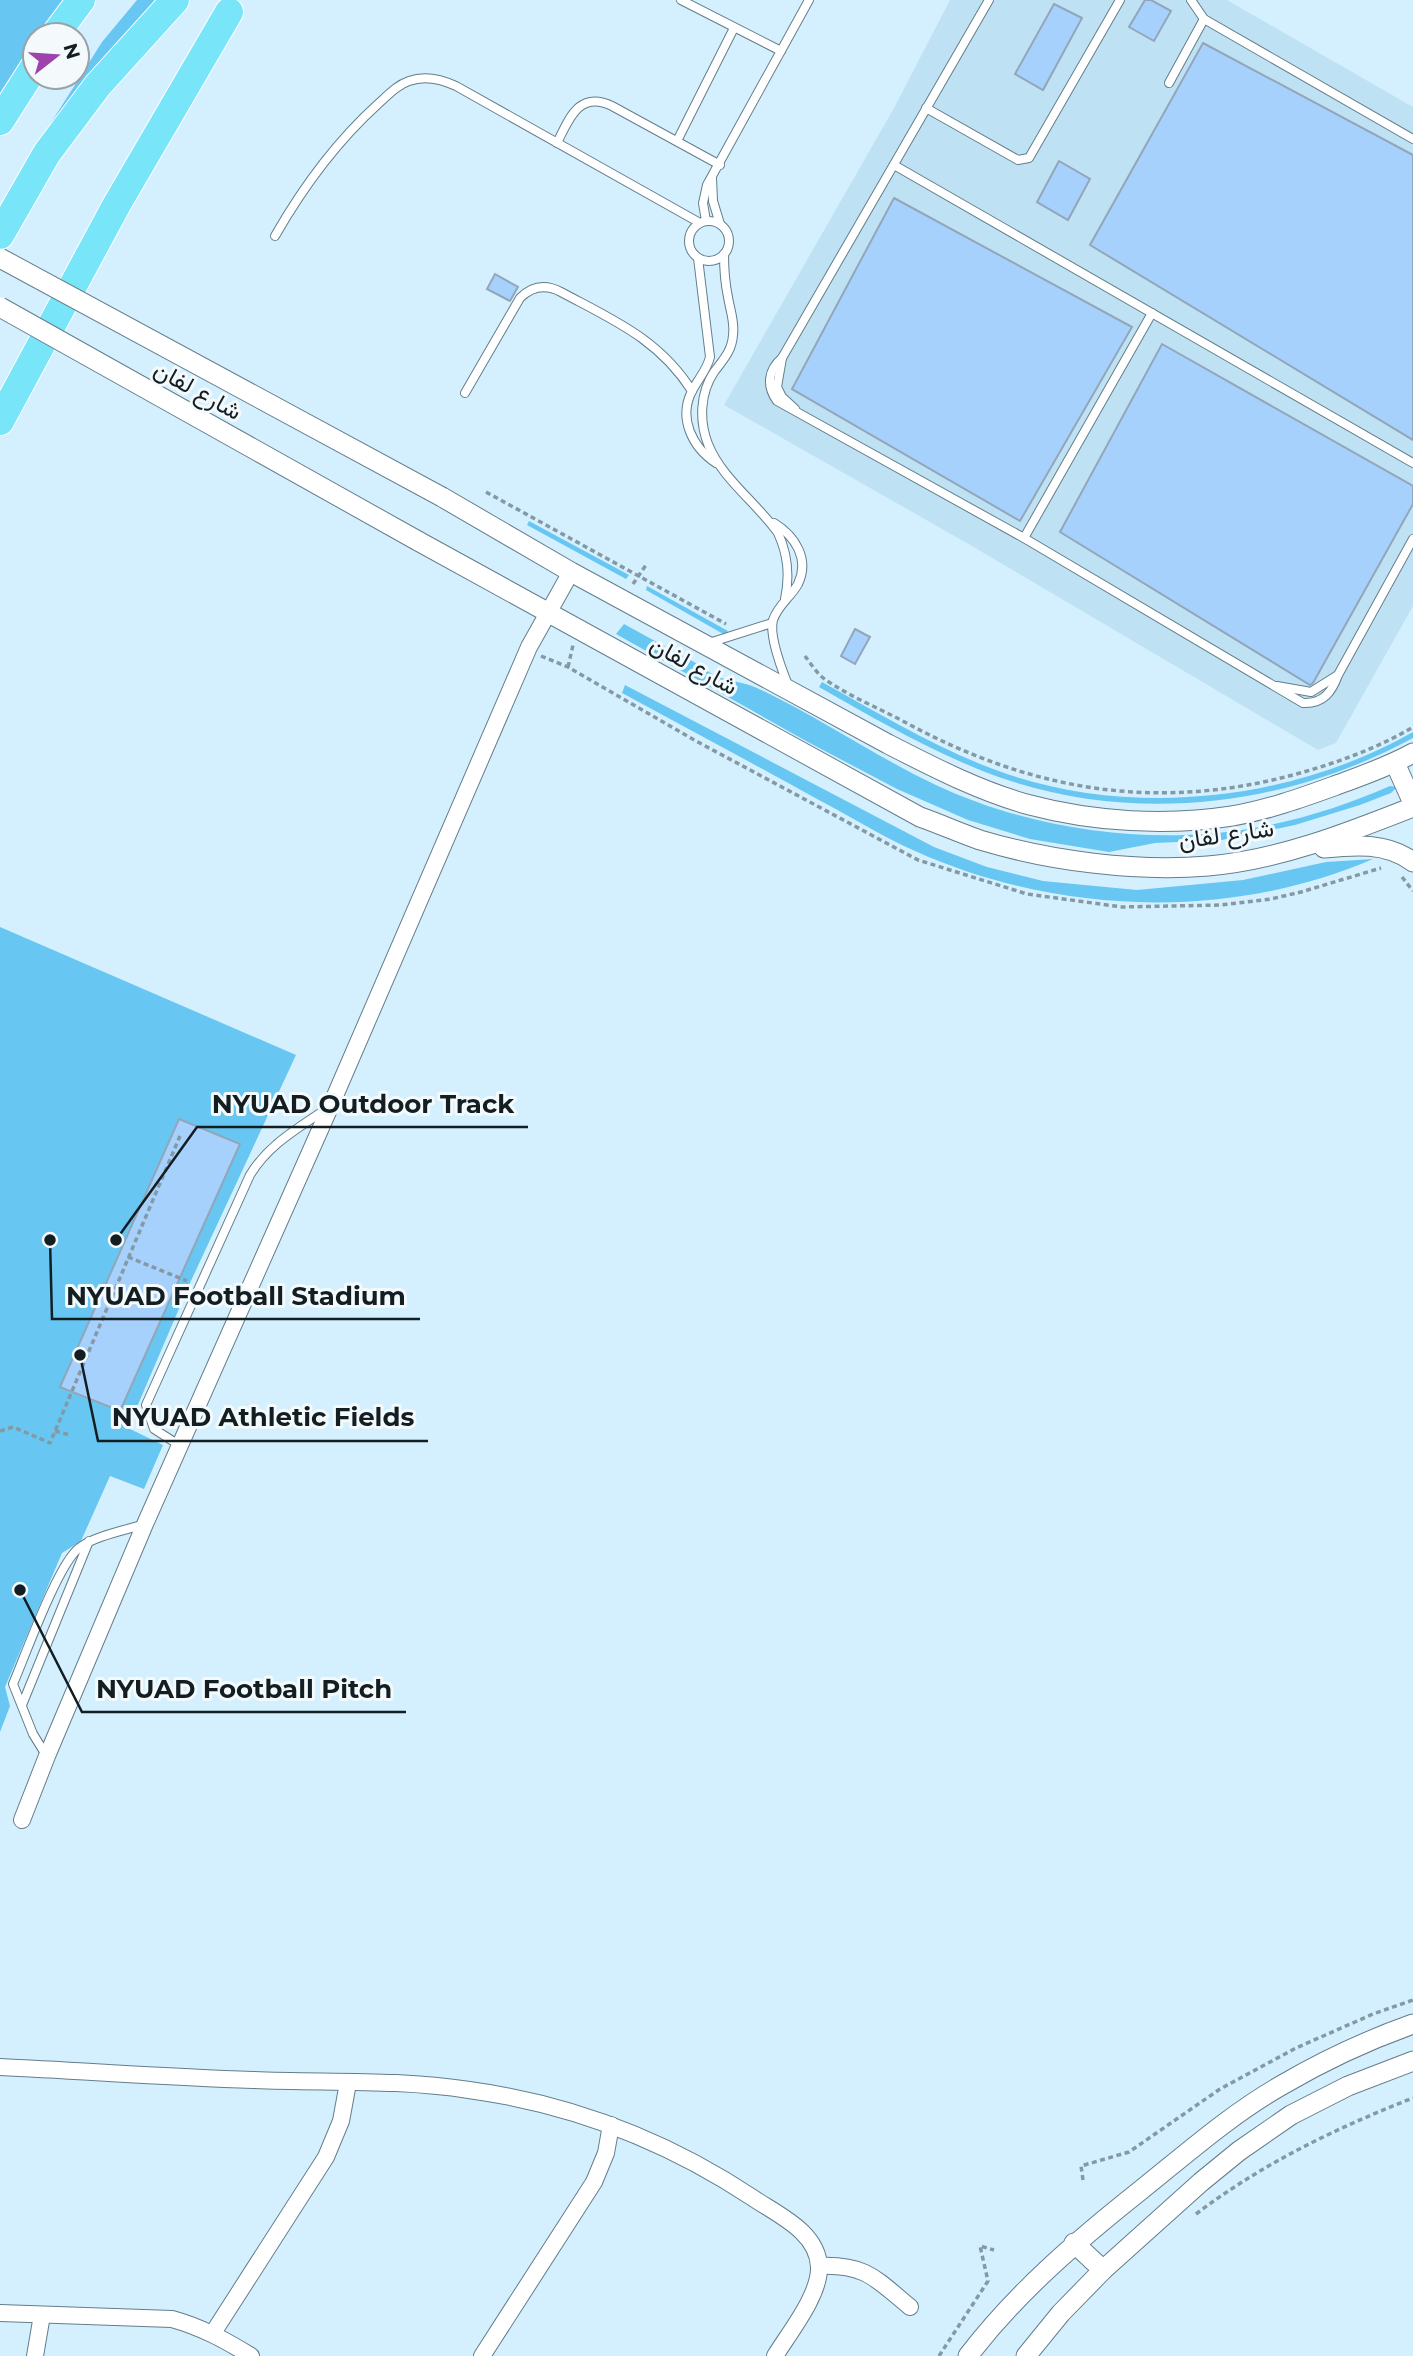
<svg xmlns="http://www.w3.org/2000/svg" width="1413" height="2356" viewBox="0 0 1413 2356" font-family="Montserrat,Vazirmatn,sans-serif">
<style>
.built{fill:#bee2f4}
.green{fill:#67c7f2}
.building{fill:#a6d1fc;stroke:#93a6b9;stroke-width:2}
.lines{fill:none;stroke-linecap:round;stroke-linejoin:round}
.service-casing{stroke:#647d8a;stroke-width:10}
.minor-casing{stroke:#647d8a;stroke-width:18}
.tertiary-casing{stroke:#647d8a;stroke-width:21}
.motorway-casing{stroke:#fff;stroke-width:30}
.path{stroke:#8499a4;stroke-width:3.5;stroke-dasharray:5 3.5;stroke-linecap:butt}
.service{stroke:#fff;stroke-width:8}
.minor{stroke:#fff;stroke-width:16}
.tertiary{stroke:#fff;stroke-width:19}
.motorway{stroke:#79e5f9;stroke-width:28}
.tertiary-bridge-casing{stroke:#647d8a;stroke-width:21;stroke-linecap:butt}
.tertiary-bridge{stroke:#fff;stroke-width:19}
.labels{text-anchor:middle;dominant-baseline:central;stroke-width:6;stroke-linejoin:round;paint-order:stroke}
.street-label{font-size:24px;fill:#131e23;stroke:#f4fafc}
.leader{fill:none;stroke:#131e23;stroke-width:2.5}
.callout-dot{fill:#131e23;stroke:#f4fafc;stroke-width:2.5}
.callout-label{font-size:26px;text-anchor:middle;font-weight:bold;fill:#131e23;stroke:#f4fafc;stroke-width:6;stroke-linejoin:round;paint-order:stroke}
</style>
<rect width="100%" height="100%" fill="#d4f0ff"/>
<polygon class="built" points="950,0 1227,0 1413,107 1413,606 1336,743 1318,750 965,542 724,405 894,108"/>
<g class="green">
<polygon points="0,0 83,0 58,35 35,35 35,71 0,129"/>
<polygon points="137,0 185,0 37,145 102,42"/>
<polygon points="529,521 629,575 626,579 527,525"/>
<polygon points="647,586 728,631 725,635 646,590"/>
<path d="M624,624C647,637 670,649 694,662C701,666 708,672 716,676C729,681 744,682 757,688C819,717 876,757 938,786C1033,830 1150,846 1254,828C1301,820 1346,805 1390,786L1397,787L1391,793L1360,805L1295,825L1222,840L1155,843L1109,852L1030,839L968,820L897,789L806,741L616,634Z"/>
<path d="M822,682C882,715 942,752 1007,774C1139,818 1293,800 1413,732V738C1282,809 1125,826 985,772C927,749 873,718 819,687Z"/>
<path d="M625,685L934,847L987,867L1043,881L1137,890L1243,880L1326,862L1373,859C1230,921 1057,915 915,851C881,836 850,816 817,799C752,763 687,728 622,693Z"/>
<polygon points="0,927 296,1055 190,1283 128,1428 163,1445 144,1489 110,1476 81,1541 62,1553 5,1687 10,1706 0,1732"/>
</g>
<g class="building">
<polygon points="1145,0 1151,0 1171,11 1154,41 1129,27"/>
<polygon points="1054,4 1082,18 1043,90 1015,74"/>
<polygon points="1203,43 1413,155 1413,440 1090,245"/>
<polygon points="1059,161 1090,179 1068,220 1037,202"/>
<polygon points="894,198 1132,327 1020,521 792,389"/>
<polygon points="495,274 518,287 510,301 487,289"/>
<polygon points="1162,344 1413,486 1413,504 1313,683 1310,685 1060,532"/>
<polygon points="855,629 870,637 855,664 841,656"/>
<polygon points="179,1119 240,1144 120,1411 60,1387"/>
</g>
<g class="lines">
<g class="service-casing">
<g id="service">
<polyline points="681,0 781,51"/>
<path d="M989,0L782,358C768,370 766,386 777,401L1024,538L1303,703C1323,704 1332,692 1338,675L1413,539"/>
<polyline points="1191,0 1204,19 1413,139"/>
<polyline points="1169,83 1204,19"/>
<polyline points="926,108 1018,160 1029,158 1120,0"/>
<polyline points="677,141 734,28"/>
<path d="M557,143C569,119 579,90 612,106L720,165"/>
<polyline points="894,165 1413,463"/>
<polyline points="712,178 713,201 720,224"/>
<polyline points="706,221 703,203 707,185 809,0"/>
<circle cx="709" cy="241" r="20"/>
<path d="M275,236C303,187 336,142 378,104C388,95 397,85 409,81C425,75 441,79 456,86L700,223"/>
<path d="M724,254C724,269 725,283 728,297C730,310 735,322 733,335C732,351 723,360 714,372C700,393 699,421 708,444C722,479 757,503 778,533C788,555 790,575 785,599"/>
<path d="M698,258L710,357C707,370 698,379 692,391C678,418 692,447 716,463"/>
<polyline points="782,358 777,387 782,397 795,409"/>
<path d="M465,393L520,298C532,286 546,284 561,292C613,320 659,339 692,391"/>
<path d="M774,523C795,536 810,559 798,584C791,597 778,605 773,620C769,635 782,670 788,685"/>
<polyline points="1024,538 1152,313"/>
<polyline points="709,643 772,623"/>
<polyline points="1277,686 1311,692 1338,675"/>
<path d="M179,1445L154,1429L146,1405L250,1175C269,1144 297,1129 326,1109"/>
<polyline points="22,1705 89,1541"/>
<path d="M46,1755L33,1734L13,1684C25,1656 58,1564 79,1548C94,1536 126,1530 145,1524"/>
</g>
</g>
<g class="minor-casing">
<g id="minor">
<polyline points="22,1820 47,1756 145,1524 331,1105 529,647 571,572"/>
<path d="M0,2067C84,2071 169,2077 253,2080C325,2083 398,2079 469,2090C571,2104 667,2141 753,2198C778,2215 818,2232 819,2267C820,2295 789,2333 775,2356"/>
<path d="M819,2266C866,2264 876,2279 910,2307"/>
<path d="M0,2313L172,2319C201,2327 225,2340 251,2356"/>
<polyline points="213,2333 326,2157 341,2121 348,2083"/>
<polyline points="35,2356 42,2315"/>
<polyline points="482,2356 594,2182 606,2153 611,2125"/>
</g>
</g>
<g class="tertiary-casing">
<g id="tertiary">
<path d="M442,497L571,572L888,744C933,767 981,792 1030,805C1094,822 1167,826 1232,816C1267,810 1301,798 1334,786C1361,776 1388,767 1413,753"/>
<path d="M418,541L920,817C940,824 960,833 980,840C1050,861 1135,872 1208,866C1279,860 1347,833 1413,807"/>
<polyline points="1395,763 1413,803"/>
<path d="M1324,848C1354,845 1387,842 1413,862"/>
<polyline points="1074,2243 1103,2270"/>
<path d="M968,2356C1017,2292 1078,2240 1141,2190C1186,2154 1231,2114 1282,2085C1323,2061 1368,2040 1413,2024"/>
<polyline points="1026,2356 1061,2313 1103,2270 1201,2182 1239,2151 1291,2115 1348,2086 1413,2061"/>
</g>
</g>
<g class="motorway-casing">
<g id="motorway">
<polyline points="55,35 81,0"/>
<polyline points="0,121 35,66"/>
<polyline points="0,235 47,153 98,85 175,0"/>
<polyline points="0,421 117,204 229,12"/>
</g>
</g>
<g class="path">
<polyline points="486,492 726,624"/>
<polyline points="633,584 646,565"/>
<polyline points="541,656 568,667 696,741 918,860 1027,894 1122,907 1221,905 1271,899 1301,892 1381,868"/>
<path d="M805,656C811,664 818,675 826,680C849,696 876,707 901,720C1030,791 1157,813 1300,773C1339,762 1378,748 1413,727"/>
<polyline points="568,667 573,645"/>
<polyline points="1402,877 1413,891"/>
<polyline points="128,1257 187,1281"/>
<polyline points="0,1431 13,1427 50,1443 180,1136"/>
<polyline points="55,1431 70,1435"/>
<polyline points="1083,2180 1081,2166 1129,2152 1220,2089 1296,2048 1373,2014 1413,2000"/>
<path d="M1196,2214C1262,2164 1336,2128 1413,2098"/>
<polyline points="939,2356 988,2281 980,2246 994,2250"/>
</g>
<use href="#service" class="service"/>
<use href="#minor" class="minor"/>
<use href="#tertiary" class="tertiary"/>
<use href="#motorway" class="motorway"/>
<g class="tertiary-bridge-casing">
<g id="tertiary-bridge">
<polyline points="0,258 442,497"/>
<polyline points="0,307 418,541"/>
</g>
</g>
<use href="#tertiary-bridge" class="tertiary-bridge"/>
</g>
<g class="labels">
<g class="street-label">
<text transform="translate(198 390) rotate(29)">شارع لفان</text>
<text transform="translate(694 665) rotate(29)">شارع لفان</text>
<text transform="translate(1226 834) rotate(-8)">شارع لفان</text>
</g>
</g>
<path class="leader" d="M116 1240L197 1127H528M50 1240L52 1319H420M80 1355L98 1441H428M20 1590L82 1712H406"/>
<g class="callout-dot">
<circle cx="116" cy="1240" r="7"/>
<circle cx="50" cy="1240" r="7"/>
<circle cx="80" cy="1355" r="7"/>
<circle cx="20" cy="1590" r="7"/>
</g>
<g class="callout-label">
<text x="363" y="1113">NYUAD Outdoor Track</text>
<text x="236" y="1305">NYUAD Football Stadium</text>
<text x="263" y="1426">NYUAD Athletic Fields</text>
<text x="244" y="1698">NYUAD Football Pitch</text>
</g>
<g transform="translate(56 56) rotate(73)"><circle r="33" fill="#f4fafc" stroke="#9aa2a5" stroke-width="2"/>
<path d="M0-5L12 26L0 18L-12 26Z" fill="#9e42ac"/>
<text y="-10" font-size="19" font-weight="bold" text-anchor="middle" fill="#131e23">N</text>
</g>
</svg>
